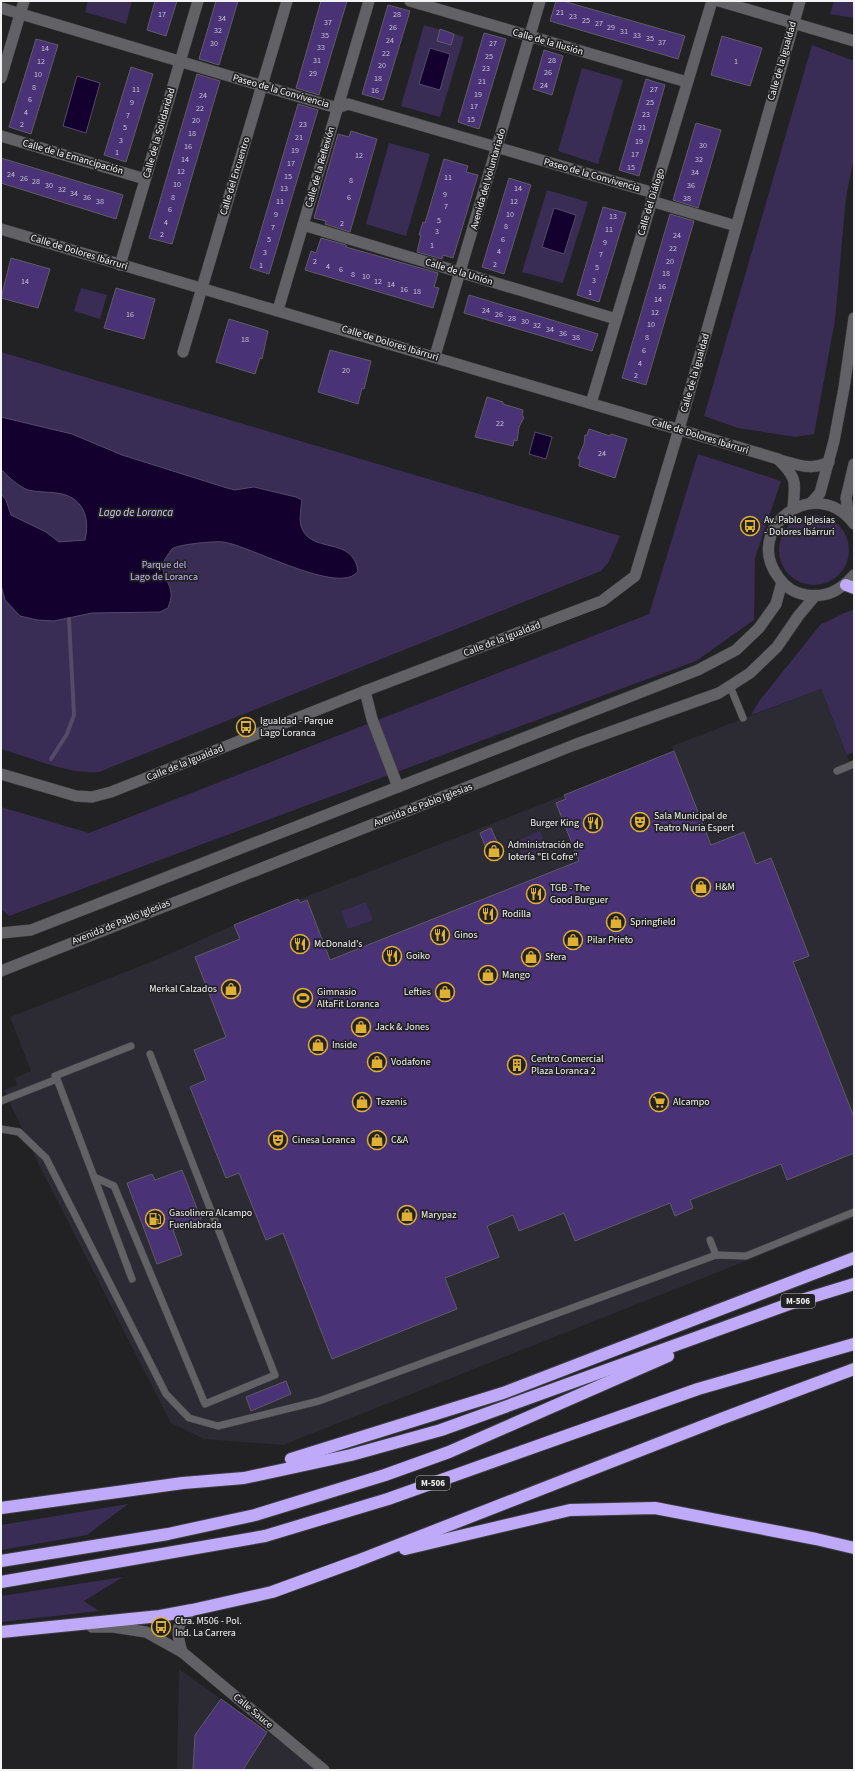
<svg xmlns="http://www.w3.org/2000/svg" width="855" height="1771" viewBox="0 0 855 1771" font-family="'Source Sans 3',sans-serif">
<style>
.built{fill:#2c2a33}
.green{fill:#392d55}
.water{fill:#13002e;stroke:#56496a}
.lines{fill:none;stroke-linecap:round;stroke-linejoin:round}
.stream{stroke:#56496a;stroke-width:4}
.building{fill:#493276;stroke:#5e5d62}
.service-casing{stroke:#3f3e42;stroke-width:8}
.minor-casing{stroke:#3f3e42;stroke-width:12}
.tertiary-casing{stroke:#3f3e42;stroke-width:12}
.secondary-casing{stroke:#3f3e42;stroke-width:12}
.motorway-casing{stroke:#3f3e42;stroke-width:14}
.service{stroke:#626166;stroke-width:7}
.minor{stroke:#626166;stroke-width:11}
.tertiary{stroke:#626166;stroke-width:11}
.secondary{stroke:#626166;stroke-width:11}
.motorway{stroke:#bfaaf9;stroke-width:12}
.labels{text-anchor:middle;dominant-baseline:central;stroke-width:3.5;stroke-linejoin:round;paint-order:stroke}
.number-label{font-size:8px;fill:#c8c2d5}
.shield{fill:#222225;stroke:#b4b4b7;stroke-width:1}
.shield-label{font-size:9px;font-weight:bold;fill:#f3f2f5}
.street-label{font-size:10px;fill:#f3f2f5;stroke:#222225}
.poi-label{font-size:10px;fill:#f3f2f5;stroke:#222225;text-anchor:start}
.park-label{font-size:10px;fill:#c3b4f0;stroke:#222225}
.water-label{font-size:11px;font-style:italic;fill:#d5cbf4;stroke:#222225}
</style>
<rect width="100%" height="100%" fill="#222225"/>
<g class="built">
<polygon points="821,689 854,773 854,1218 283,1445 204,1439 171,1423 38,1163 4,1090 17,1085 15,1078 31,1071 10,1017 156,960 234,925 674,752 672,746"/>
<polygon points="179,1669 320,1770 177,1770"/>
</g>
<g class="green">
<polygon points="88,1 132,1 126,24 85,12"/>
<polygon points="834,1 854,1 854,18 830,14"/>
<polygon points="424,25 464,37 440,117 401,106"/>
<polygon points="812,45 854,61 854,157 846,197 835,320 814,434 795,437 738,428 704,416"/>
<polygon points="582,68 623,80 598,164 558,151"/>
<polygon points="389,143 430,154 406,236 366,224"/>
<polygon points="547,190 588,202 563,283 522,272"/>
<polygon points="81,288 107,295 100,319 74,311"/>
<path d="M1,352L620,536L608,563L601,571L99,772C70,775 29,757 1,749Z"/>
<polygon points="698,454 781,481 755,558 754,620 696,661 9,916 1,909 1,807 89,833 649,614"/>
<circle cx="814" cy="550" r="35"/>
<path d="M854,610V752L847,755L821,689L751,715L760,700L821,624C833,620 842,612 854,610Z"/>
<polygon points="540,831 547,849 523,859 516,841"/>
<polygon points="366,902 373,920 348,929 341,911"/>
<polygon points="128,1504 87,1535 1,1550 1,1525"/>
<polygon points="123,1577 84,1601 99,1611 1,1622 1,1596"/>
</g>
<g class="water">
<polygon points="430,48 450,54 440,90 419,84"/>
<polygon points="77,76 100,83 86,133 63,126"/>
<polygon points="554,208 576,215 564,254 542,247"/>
<path d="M1,417L72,434L122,455L227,488L235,490L254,487L296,497L302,500C301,508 299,519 301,526C310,555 353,535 358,571C341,597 249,545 223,542C215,541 179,544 172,549C170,551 167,556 165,559C158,572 170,581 171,593C172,598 169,604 168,608L160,612L92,613L54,621L37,620L20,616L5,600L1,585V494L6,500L11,515L46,532L59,542L85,540C90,519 84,499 62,494C50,491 39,493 28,490C20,487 9,478 3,471H1Z"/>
<polygon points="535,432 552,437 546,459 529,454"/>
</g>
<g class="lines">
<polyline class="stream" points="51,759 67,734 74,715 69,619"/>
</g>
<g class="building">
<polygon points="155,1 177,1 166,36 147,30"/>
<polygon points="216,1 238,1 219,65 199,59"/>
<polygon points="321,1 347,1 319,95 296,88"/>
<polygon points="556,1 563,1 685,36 678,59 550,21"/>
<polygon points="388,5 410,11 383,100 362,94"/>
<polygon points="440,29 454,34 451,45 437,41"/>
<polygon points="484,33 506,39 479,129 458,122"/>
<polygon points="722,36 762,48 750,86 711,75"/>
<polygon points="36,39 58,45 31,134 9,127"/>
<polygon points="544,50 563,56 552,95 533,89"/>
<polygon points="131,67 153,74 126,162 104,155"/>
<polygon points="197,74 220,81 172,244 149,238"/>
<polygon points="646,79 665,85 639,176 619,170"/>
<polygon points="298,104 318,110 269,274 250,268"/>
<polygon points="696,123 721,130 698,208 673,200"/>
<polygon points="351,131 377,139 350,232 325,224 326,221 314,218 338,134 349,137"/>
<polygon points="1,158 123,195 116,219 1,183"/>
<polygon points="444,159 468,166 466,172 478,175 453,258 443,255 442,259 417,252 421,235 419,235 423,222 425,223"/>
<polygon points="509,178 531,185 504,274 482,267"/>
<polygon points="603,207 626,213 599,302 577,295"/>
<polygon points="670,214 694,221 646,385 622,378"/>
<polygon points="321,238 346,245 346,247 438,273 434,287 439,288 433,308 305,270 311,251 316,253"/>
<polygon points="11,258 50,269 38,308 1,298"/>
<polygon points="116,288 155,299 144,339 104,328"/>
<polygon points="469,295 598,334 592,351 464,313"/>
<polygon points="229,319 268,331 262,359 260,358 255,374 216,362"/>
<polygon points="330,350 371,361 364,389 362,388 358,404 318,392"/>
<polygon points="487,397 503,402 503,404 523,410 522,416 524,417 519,427 517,441 514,440 513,446 475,437"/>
<polygon points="589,429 610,436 611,434 627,439 615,478 579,466 580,459 578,458 584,444 585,435 587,435"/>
<polygon points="674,751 711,845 744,832 756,864 771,858 809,956 793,962 854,1117 854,1153 787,1180 781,1164 690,1200 693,1208 675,1216 670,1203 575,1241 564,1213 519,1231 513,1215 487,1226 499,1257 445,1278 457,1309 332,1359 283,1233 266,1240 239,1173 226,1178 190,1087 206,1080 194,1050 226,1037 195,957 240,939 234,925 298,899 300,903 307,900 330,960 579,861 556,803 566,799 564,795"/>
<polygon points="491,828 501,851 489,856 480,833"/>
<polygon points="182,1170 201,1219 173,1230 182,1255 157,1264 127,1183 152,1174 155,1180"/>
<polygon points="286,1381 291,1394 251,1411 246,1397"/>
<polygon points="221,1699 267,1732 243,1770 193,1770 195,1735"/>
</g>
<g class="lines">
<g class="service-casing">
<g id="service">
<polyline points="730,686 743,718"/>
<polyline points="837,771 854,764"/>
<polyline points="57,1079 94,1177 114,1186 205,1404 275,1375 150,1054"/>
<polyline points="1,1101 57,1079 55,1076 131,1046"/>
<polyline points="1,1129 19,1132 46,1158 166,1394 189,1418 218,1426 319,1401 716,1255 746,1256 854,1212"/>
<polyline points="94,1177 132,1279"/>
<polyline points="710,1240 716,1255"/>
</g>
</g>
<g class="minor-casing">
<g id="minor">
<polyline points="410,1 687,82"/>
<polyline points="719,1 854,41"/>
<polyline points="1,8 337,108 348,104 654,193"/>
<polyline points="1,78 24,1"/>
<polyline points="1,136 145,179"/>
<polyline points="651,201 736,226"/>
<polyline points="303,225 616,319"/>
<polyline points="1,229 778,459"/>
<polyline points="120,265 198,1"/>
<polyline points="278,310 369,1"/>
<polyline points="183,352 287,1"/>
<polyline points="435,356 540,1"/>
<polyline points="591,403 712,1"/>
<polyline points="365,691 372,719 398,787"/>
<polyline points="1,774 76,796 92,797 111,792 365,691 602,601 635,576 679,429 800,1"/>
<polyline points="92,1627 113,1627 146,1632 182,1652 324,1770"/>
<path d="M182,1652C176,1632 175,1625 192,1610"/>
</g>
</g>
<g class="tertiary-casing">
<g id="tertiary">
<path d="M778,459C798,479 795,481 793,509"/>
<path d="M780,460C800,465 810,471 829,462"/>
</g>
</g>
<g class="secondary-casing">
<g id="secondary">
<polyline points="811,503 820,493 834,441 844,388 854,318"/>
<polyline points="849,517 846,498 854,464"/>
<path d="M854,524C815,472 741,529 779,578C785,587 795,593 806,595C827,598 841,590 854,575"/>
<polyline points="1,933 31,930 698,670 736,650 759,628 776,604 782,582"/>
<polyline points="1,971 574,745 719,693 750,673 777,647 799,615 815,596"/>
</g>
</g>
<g class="motorway-casing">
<g id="motorway">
<polyline points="846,585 854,588"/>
<polyline points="291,1459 503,1393 854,1258"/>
<polyline points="1,1508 183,1483 244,1478 351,1455 441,1430 789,1304 854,1284"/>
<polyline points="405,1549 570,1510 655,1508 816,1539 854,1548"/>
<polyline points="1,1561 168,1534 255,1515 385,1475 449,1452 668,1356"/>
<polyline points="1,1582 265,1536 388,1499 698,1389 854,1344"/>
<polyline points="1,1632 160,1616 192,1610 272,1592 357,1561 726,1417 854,1369"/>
</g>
</g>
<use href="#service" class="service"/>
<use href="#minor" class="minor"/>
<use href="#tertiary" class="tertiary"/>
<use href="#secondary" class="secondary"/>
<use href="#motorway" class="motorway"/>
</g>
<defs>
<g id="bus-ring" transform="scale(1)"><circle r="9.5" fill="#222225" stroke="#e0b034" stroke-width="1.5"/><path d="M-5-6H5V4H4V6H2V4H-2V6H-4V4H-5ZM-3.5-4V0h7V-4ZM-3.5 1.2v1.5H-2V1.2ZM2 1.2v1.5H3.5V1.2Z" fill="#e0b034"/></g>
<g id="theatre-ring" transform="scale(1)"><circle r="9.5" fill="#222225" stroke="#e0b034" stroke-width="1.5"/><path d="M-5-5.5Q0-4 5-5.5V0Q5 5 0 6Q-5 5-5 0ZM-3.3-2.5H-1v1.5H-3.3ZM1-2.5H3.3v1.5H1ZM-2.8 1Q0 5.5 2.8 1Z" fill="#e0b034"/></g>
<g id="restaurant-ring" transform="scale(1)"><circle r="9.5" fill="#222225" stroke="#e0b034" stroke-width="1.5"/><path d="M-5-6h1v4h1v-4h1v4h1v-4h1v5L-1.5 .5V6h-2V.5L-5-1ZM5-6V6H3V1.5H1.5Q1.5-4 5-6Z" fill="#e0b034"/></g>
<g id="shop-ring" transform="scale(1)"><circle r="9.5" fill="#222225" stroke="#e0b034" stroke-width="1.5"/><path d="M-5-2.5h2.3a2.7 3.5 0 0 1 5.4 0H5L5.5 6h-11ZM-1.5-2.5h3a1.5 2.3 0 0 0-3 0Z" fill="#e0b034"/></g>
<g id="stadium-ring" transform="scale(1)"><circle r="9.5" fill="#222225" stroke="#e0b034" stroke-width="1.5"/><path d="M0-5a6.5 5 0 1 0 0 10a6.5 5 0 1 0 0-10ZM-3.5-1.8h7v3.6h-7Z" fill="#e0b034"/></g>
<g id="building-ring" transform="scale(1)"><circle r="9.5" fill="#222225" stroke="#e0b034" stroke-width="1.5"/><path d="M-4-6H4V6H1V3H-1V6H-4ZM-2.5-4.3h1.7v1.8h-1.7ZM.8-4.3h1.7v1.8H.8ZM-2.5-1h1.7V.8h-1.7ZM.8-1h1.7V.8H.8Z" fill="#e0b034"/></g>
<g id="supermarket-ring" transform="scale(1)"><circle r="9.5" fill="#222225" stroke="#e0b034" stroke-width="1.5"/><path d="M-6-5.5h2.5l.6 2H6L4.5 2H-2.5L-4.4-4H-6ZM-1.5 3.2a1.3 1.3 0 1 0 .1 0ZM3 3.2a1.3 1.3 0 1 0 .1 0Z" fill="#e0b034"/></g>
<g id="fuel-ring" transform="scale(1)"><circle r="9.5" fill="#222225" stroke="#e0b034" stroke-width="1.5"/><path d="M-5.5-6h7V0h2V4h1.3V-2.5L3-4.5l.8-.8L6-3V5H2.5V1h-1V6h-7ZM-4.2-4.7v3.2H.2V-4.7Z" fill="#e0b034"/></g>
</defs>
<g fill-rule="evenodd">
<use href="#bus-ring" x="750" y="526"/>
<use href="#bus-ring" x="246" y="727"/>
<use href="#theatre-ring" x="640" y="822"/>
<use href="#restaurant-ring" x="593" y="823"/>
<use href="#shop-ring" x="494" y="851"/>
<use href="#shop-ring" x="701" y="887"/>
<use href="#restaurant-ring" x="536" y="894"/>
<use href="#restaurant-ring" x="488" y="914"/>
<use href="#shop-ring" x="616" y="922"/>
<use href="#restaurant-ring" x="440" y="935"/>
<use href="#shop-ring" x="573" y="940"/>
<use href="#restaurant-ring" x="300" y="944"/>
<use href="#restaurant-ring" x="392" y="956"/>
<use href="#shop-ring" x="531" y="957"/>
<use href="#shop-ring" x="488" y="975"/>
<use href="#shop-ring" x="231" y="989"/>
<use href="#shop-ring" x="445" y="992"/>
<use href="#stadium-ring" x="303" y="998"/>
<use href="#shop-ring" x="361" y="1027"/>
<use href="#shop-ring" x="318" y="1045"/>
<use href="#shop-ring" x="377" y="1062"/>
<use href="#building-ring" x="517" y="1065"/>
<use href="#shop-ring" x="362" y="1102"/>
<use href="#supermarket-ring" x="659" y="1102"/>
<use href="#theatre-ring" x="278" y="1140"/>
<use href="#shop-ring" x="377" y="1140"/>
<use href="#shop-ring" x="407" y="1215"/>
<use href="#fuel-ring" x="155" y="1219"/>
<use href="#bus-ring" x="161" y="1627"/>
</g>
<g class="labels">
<g class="number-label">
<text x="560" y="12">21</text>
<text x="162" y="14">17</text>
<text x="397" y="14">28</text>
<text x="573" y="16">23</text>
<text x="222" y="18">34</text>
<text x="586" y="20">25</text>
<text x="328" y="22">37</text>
<text x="599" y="23">27</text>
<text x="393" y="27">26</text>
<text x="611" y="27">29</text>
<text x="218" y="30">32</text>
<text x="624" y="31">31</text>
<text x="325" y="35">35</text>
<text x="637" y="35">33</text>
<text x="650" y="38">35</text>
<text x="390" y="40">24</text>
<text x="662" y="42">37</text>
<text x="214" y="43">30</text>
<text x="493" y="43">27</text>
<text x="321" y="47">33</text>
<text x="45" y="48">14</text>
<text x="386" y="53">22</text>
<text x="489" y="56">25</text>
<text x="317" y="60">31</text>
<text x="552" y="60">28</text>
<text x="41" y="61">12</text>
<text x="736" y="61">1</text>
<text x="382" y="65">20</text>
<text x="486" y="68">23</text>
<text x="548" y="72">26</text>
<text x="313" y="73">29</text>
<text x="38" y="74">10</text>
<text x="378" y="78">18</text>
<text x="482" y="81">21</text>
<text x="544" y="85">24</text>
<text x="34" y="87">8</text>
<text x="136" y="89">11</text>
<text x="654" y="89">27</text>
<text x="375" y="90">16</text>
<text x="478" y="94">19</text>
<text x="203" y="95">24</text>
<text x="30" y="99">6</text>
<text x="132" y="102">9</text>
<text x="650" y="102">25</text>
<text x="474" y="106">17</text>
<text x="200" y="108">22</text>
<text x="26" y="112">4</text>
<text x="646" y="114">23</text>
<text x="128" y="115">7</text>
<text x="471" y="119">15</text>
<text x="196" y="120">20</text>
<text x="22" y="124">2</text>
<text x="303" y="124">23</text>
<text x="125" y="127">5</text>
<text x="642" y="127">21</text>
<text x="192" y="133">18</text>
<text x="299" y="137">21</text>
<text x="121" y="140">3</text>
<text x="639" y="141">19</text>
<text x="703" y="145">30</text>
<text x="188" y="146">16</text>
<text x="295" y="150">19</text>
<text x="117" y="152">1</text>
<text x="635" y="154">17</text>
<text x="359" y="155">12</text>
<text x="185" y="159">14</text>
<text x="699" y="159">32</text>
<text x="291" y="163">17</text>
<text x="631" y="167">15</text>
<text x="181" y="171">12</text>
<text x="695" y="172">34</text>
<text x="11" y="174">24</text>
<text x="288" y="176">15</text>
<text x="448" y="177">11</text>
<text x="24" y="178">26</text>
<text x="351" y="180">8</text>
<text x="36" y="181">28</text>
<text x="177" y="184">10</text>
<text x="49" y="185">30</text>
<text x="691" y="185">36</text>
<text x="284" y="188">13</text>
<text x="518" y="188">14</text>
<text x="62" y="189">32</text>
<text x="74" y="193">34</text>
<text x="445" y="194">9</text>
<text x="87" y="197">36</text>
<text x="173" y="197">8</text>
<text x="349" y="197">6</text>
<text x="687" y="198">38</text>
<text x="100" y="201">38</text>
<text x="280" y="201">11</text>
<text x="514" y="201">12</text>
<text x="446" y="206">7</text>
<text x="170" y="209">6</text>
<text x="276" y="214">9</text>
<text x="510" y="214">10</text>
<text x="613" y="216">13</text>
<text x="439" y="220">5</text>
<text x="166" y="222">4</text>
<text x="342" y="223">2</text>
<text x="506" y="226">8</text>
<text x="273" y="227">7</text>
<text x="609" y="229">11</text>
<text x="437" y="231">3</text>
<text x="162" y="234">2</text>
<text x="677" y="235">24</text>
<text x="269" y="239">5</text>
<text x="503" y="239">6</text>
<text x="605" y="242">9</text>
<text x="432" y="245">1</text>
<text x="673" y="248">22</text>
<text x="499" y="251">4</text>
<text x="265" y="252">3</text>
<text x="601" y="254">7</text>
<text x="315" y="261">2</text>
<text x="670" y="261">20</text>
<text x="495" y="264">2</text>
<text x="261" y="265">1</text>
<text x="328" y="266">4</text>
<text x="597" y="267">5</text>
<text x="341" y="269">6</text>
<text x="666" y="273">18</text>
<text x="353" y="274">8</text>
<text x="366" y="276">10</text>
<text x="594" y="280">3</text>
<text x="25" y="281">14</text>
<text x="378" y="281">12</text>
<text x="391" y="284">14</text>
<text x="662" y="286">16</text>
<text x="404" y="289">16</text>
<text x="417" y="291">18</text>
<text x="590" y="292">1</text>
<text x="658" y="299">14</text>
<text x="486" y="310">24</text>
<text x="655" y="312">12</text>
<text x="130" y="314">16</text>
<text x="499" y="314">26</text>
<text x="512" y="318">28</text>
<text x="525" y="321">30</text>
<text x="651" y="324">10</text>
<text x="537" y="325">32</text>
<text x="550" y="329">34</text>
<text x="563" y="333">36</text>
<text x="576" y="337">38</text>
<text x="647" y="337">8</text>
<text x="245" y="339">18</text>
<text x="644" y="350">6</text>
<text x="640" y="363">4</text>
<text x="346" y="370">20</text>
<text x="636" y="375">2</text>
<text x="500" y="423">22</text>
<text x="602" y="453">24</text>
</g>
<g class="shield">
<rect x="781" y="1294" width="34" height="14" rx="3"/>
<rect x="416" y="1476" width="34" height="14" rx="3"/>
</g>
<g class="shield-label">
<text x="798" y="1301">M-506</text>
<text x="433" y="1483">M-506</text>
</g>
<g class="street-label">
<text transform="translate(548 42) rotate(16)">Calle de la Ilusión</text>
<text transform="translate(782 61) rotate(-74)">Calle de la Igualdad</text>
<text transform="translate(281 91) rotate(16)">Paseo de la Convivencia</text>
<text transform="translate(159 133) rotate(-74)">Calle de la Solidaridad</text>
<text transform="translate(73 157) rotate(16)">Calle de la Emancipación</text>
<text transform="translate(320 167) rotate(-74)">Calle de la Reflexión</text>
<text transform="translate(592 175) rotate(16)">Paseo de la Convivencia</text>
<text transform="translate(235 176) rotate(-73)">Calle del Encuentro</text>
<text transform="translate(488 179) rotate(-74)">Avenida del Voluntariado</text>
<text transform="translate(651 202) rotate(-73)">Calle del Diálogo</text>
<text transform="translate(79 252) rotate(17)">Calle de Dolores Ibárruri</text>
<text transform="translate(459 272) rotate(17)">Calle de la Unión</text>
<text transform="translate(390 343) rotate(17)">Calle de Dolores Ibárruri</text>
<text transform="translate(695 373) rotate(-74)">Calle de la Igualdad</text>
<text transform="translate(700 436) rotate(17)">Calle de Dolores Ibárruri</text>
<text transform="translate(502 639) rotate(-21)">Calle de la Igualdad</text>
<text transform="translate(185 763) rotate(-22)">Calle de la Igualdad</text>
<text transform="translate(423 805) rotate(-21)">Avenida de Pablo Iglesias</text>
<text transform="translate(121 922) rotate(-22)">Avenida de Pablo Iglesias</text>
<text transform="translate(253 1711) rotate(40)">Calle Sauce</text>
</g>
<g class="poi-label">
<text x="764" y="520">Av. Pablo Iglesias<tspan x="764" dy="12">- Dolores Ibárruri</tspan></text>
<text x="260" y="721">Igualdad - Parque<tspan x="260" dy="12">Lago Loranca</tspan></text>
<text x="654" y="816">Sala Municipal de<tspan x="654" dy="12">Teatro Nuria Espert</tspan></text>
<text x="579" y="823" text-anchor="end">Burger King</text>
<text x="508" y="845">Administración de<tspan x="508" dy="12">lotería "El Cofre"</tspan></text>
<text x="715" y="887">H&amp;M</text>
<text x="550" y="888">TGB - The<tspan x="550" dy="12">Good Burguer</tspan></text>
<text x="502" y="914">Rodilla</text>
<text x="630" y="922">Springfield</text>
<text x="454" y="935">Ginos</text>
<text x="587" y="940">Pilar Prieto</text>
<text x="314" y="944">McDonald's</text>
<text x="406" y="956">Goiko</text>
<text x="545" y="957">Sfera</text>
<text x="502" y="975">Mango</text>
<text x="217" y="989" text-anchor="end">Merkal Calzados</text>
<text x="317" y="992">Gimnasio<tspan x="317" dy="12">AltaFit Loranca</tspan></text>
<text x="431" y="992" text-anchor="end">Lefties</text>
<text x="375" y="1027">Jack &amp; Jones</text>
<text x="332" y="1045">Inside</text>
<text x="531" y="1059">Centro Comercial<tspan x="531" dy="12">Plaza Loranca 2</tspan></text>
<text x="391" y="1062">Vodafone</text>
<text x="376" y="1102">Tezenis</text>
<text x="673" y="1102">Alcampo</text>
<text x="292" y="1140">Cinesa Loranca</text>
<text x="391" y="1140">C&amp;A</text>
<text x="169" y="1213">Gasolinera Alcampo<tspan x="169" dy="12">Fuenlabrada</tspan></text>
<text x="421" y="1215">Marypaz</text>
<text x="175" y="1621">Ctra. M506 - Pol.<tspan x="175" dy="12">Ind. La Carrera</tspan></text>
</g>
<g class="park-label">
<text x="164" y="565">Parque del<tspan x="164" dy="12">Lago de Loranca</tspan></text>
</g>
<g class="water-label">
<text x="136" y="512">Lago de Loranca</text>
</g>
</g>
<rect width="855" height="1771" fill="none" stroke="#f3f2f5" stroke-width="4"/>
</svg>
